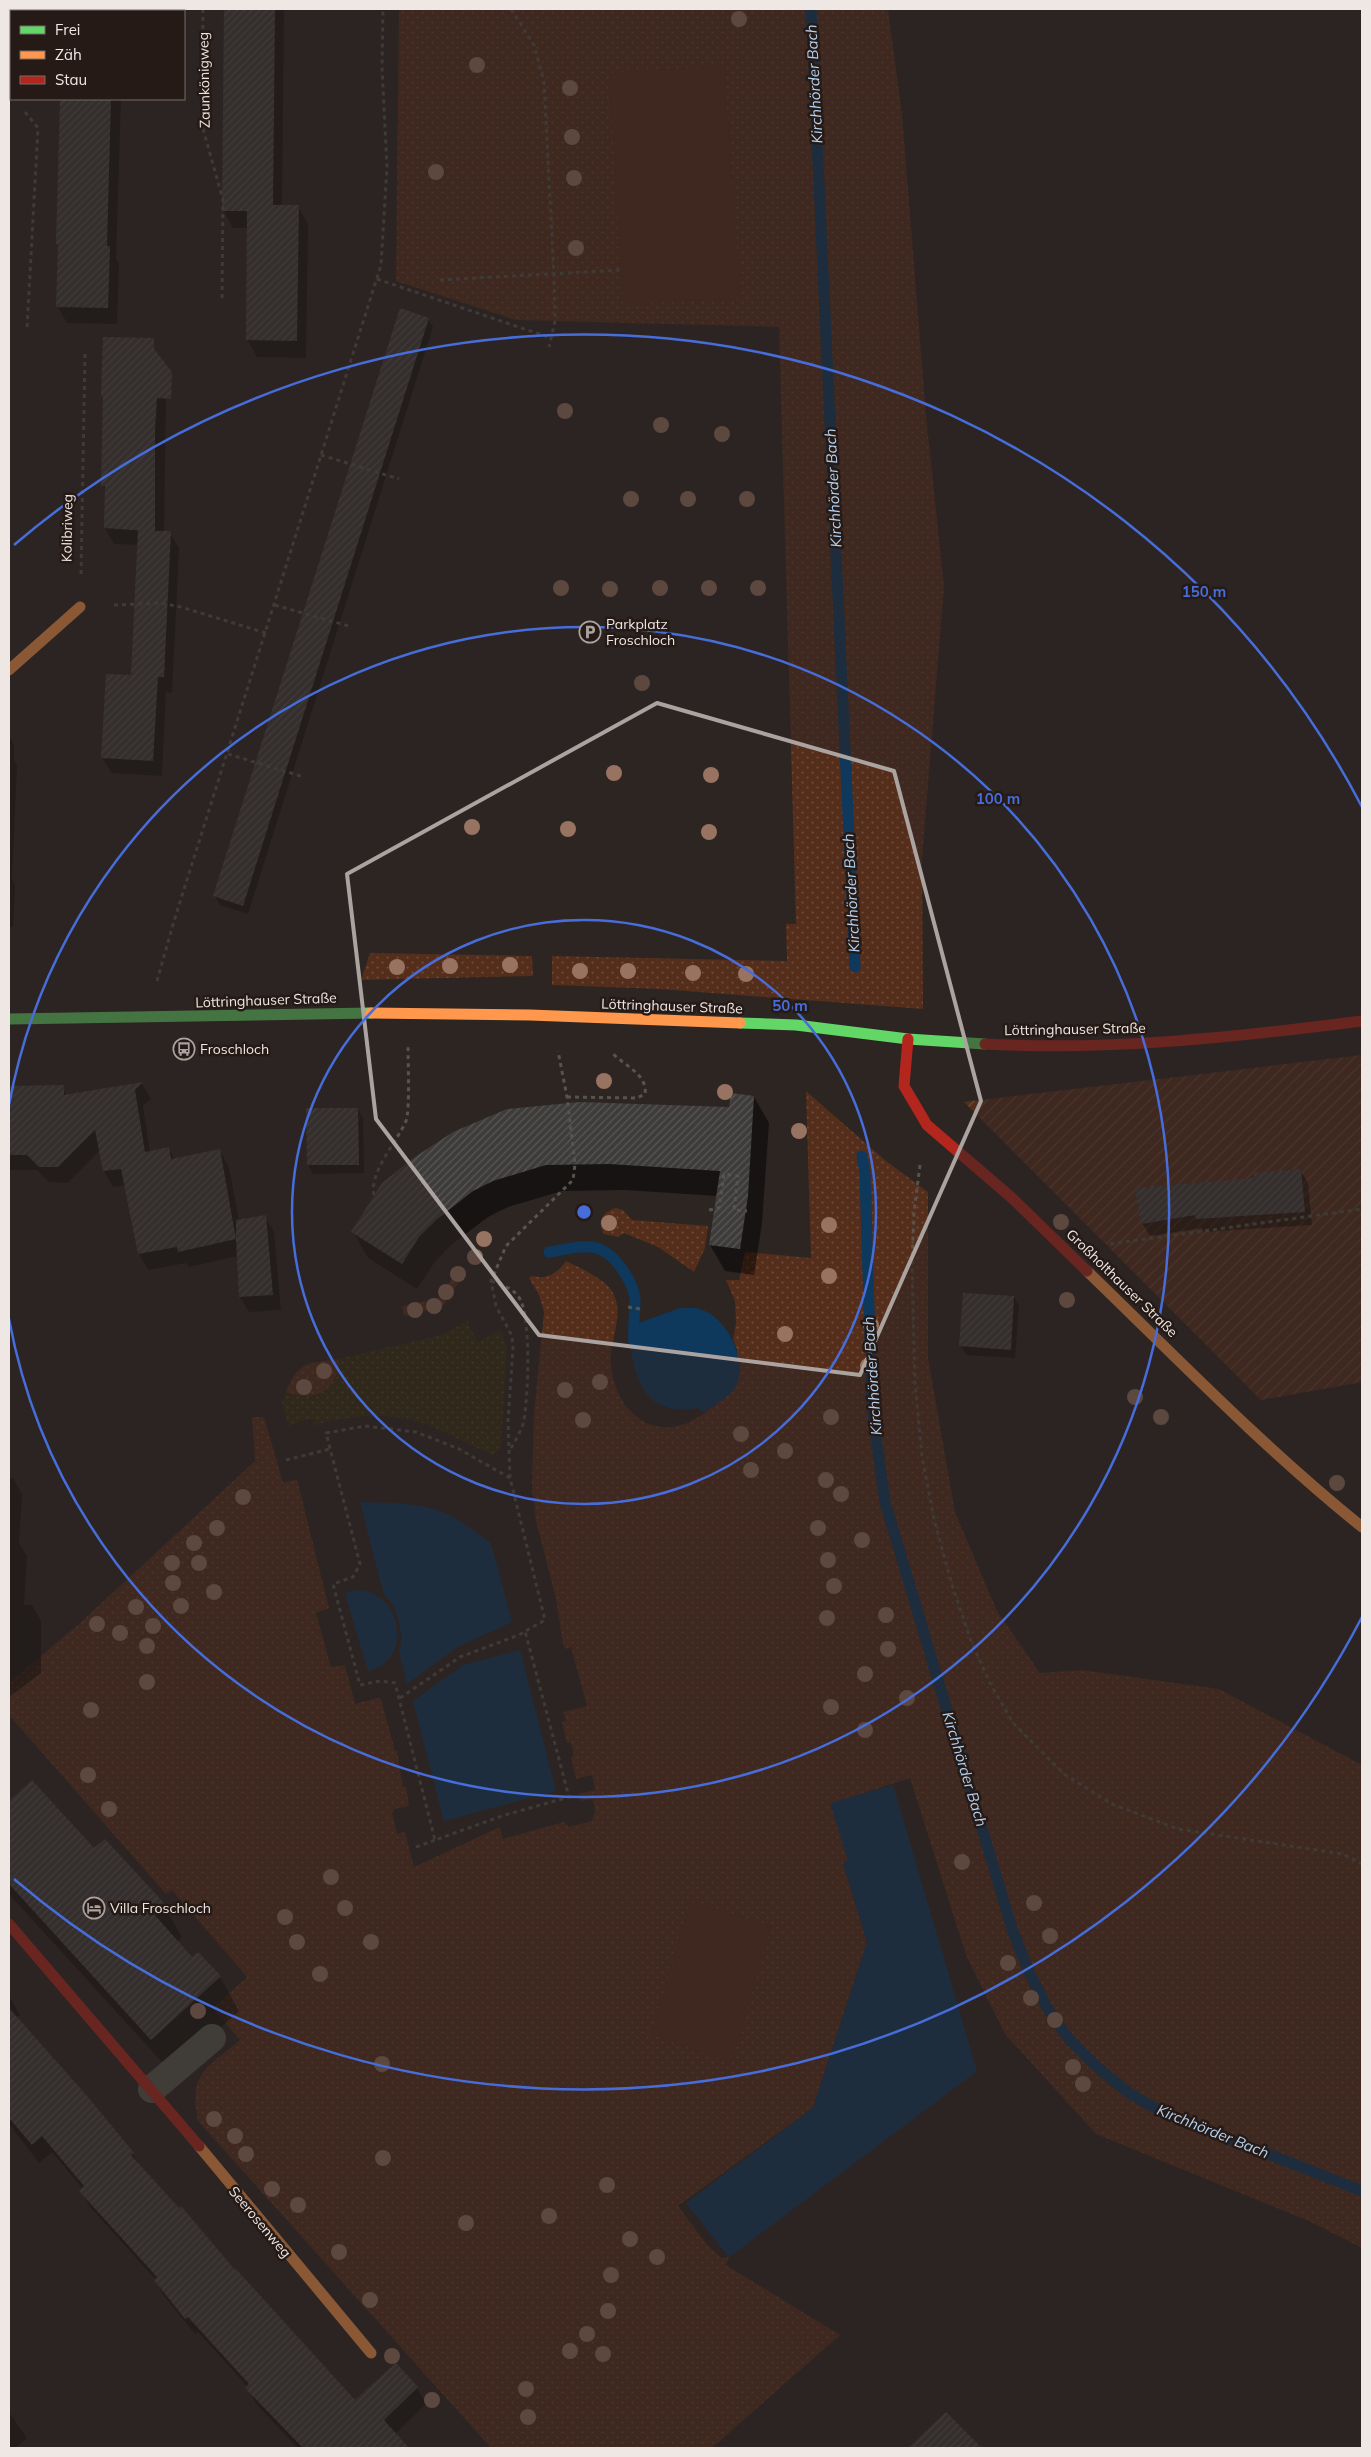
<svg xmlns="http://www.w3.org/2000/svg" width="1371" height="2457" viewBox="0 0 1371 2457" font-family="Mulish,sans-serif">
<style>
.grass{fill:url(#grass-dots)}
.sand{fill:url(#sand-dots)}
.garden{fill:url(#garden-furrows)}
.pitch{fill:#542d1b}
.water{fill:#0f385d}
.shadow{fill:#0007}
.lines{fill:none;stroke-linecap:round;stroke-linejoin:round}
.stream{stroke:#0f385d;stroke-width:11}
.building{fill:url(#building-hatch)}
.path{stroke:#55554e;stroke-width:3;stroke-dasharray:4 4;stroke-linecap:butt}
.street{stroke:#595b53;stroke-width:28}
.fast{stroke:#63d668;stroke-width:11}
.slow{stroke:#ff974d;stroke-width:11}
.jam{stroke:#b3261e;stroke-width:11}
.tree{fill:#997362}
.marked{fill:none;stroke:#aba3a0;stroke-width:4;stroke-linejoin:round}
.ring{fill:none;stroke:#476dda;stroke-width:2.5}
.labels{text-anchor:middle;dominant-baseline:central;stroke-width:5;stroke-linejoin:round;paint-order:stroke}
.street-label{font-size:14px;fill:#efe7e4;stroke:#251a15}
.poi-label{font-size:14px;fill:#efe7e4;stroke:#251a15;text-anchor:start}
.water-label{font-size:15px;font-style:italic;fill:#b3d1f1;stroke:#251a15}
.centre{fill:#476dda;stroke:#251a15;stroke-width:2.5}
.ring-label{font-size:15px;text-anchor:middle;font-weight:bold;fill:#476dda;stroke:#251a15;stroke-width:5;stroke-linejoin:round;paint-order:stroke}
</style>
<defs>
<pattern id="grass-dots" width="8" height="8" patternUnits="userSpaceOnUse" patternTransform="scale(1.25)"><rect width="8" height="8" fill="#542d1b"/><path d="M2 2h.1M6 6h.1" fill="none" stroke="#6d4b3c" stroke-width="1.8" stroke-linecap="round"/></pattern>
<pattern id="sand-dots" width="8" height="8" patternUnits="userSpaceOnUse" patternTransform="scale(1.25)"><rect width="8" height="8" fill="#352d10"/><path d="M2 2h.1M6 6h.1" fill="none" stroke="#534b33" stroke-width="1.8" stroke-linecap="round"/></pattern>
<pattern id="garden-furrows" width="10" height="10" patternUnits="userSpaceOnUse" patternTransform="scale(1.25)"><rect width="10" height="10" fill="#542d1b"/><path d="M-1 1l2-2M0 10L10 0M9 11l2-2" fill="none" stroke="#6d4b3c"/></pattern>
<pattern id="building-hatch" width="6" height="6" patternUnits="userSpaceOnUse" patternTransform="scale(1.25)"><rect width="6" height="6" fill="#3e3b3b"/><path d="M-1 1l2-2M0 6l6-6M5 7l2-2" fill="none" stroke="#5a5757"/></pattern>
</defs>
<rect width="100%" height="100%" fill="#2c2522"/>
<g class="grass">
<polygon points="399,9 888,9 902,114 926,416 944,586 922,858 923,1009 660,989 552,985 552,956 787,961 786,924 796,924 779,327 516,320 396,281"/>
<polygon points="370,953 532,956 533,976 361,980"/>
<path d="M806,1091L886,1161L928,1192V1358L955,1512L997,1611L1040,1673L1082,1670L1219,1689L1362,1765V2248L1311,2222L1096,2134L1005,2034L966,1955L910,1778L831,1804L848,1860L843,1863L867,1942L813,2108L678,2206L709,2247L722,2258L729,2257L726,2265L840,2335L712,2448H491L198,2121C188,2073 207,2068 240,2040L213,2008L247,1977L172,1890L166,1894L9,1715V1683L80,1623L255,1461L252,1417H264L283,1483L297,1479L329,1608L316,1613L331,1667L345,1665L355,1704L377,1698L381,1699L395,1751H397L403,1787H406L409,1806L395,1809L392,1813L397,1834L405,1832L414,1867L500,1827L503,1839L564,1822L569,1827L592,1821L595,1811L593,1799L580,1801L579,1794L595,1790L592,1775L576,1779L571,1757L574,1756L571,1742L567,1743L562,1722L566,1721L563,1712L587,1706L571,1647L565,1649L563,1644L556,1599L536,1521L532,1489L534,1413L544,1312L539,1295L529,1278L532,1276C548,1280 557,1273 566,1261C579,1267 607,1280 613,1293C625,1315 609,1341 611,1365C614,1400 638,1434 678,1426C697,1422 714,1405 730,1393L737,1350L733,1339L736,1323L735,1301L726,1280H739L745,1252L811,1258Z"/>
<path d="M615,1208L623,1210L632,1220L708,1226L705,1248L694,1272L658,1247L624,1233L618,1237L604,1234C597,1221 602,1213 615,1208Z"/>
<polygon points="459,1268 465,1273 442,1307 404,1316 402,1306 438,1299"/>
<path d="M339,1359C340,1390 314,1404 286,1392C300,1359 307,1364 339,1359Z"/>
</g>
<path class="sand" d="M469,1320V1326L478,1342L501,1330L507,1347L501,1447L495,1454H490C468,1444 446,1432 423,1423C389,1411 345,1416 311,1426L315,1421L310,1419L291,1424L289,1428L282,1403L286,1392C314,1404 340,1390 339,1359L441,1335Z"/>
<polygon class="garden" points="1362,1055 1362,1382 1261,1400 964,1102"/>
<g class="pitch">
<polygon points="724,66 741,298 623,304 609,73"/>
<polygon points="691,1902 771,1926 732,2063 651,2034"/>
</g>
<g class="water">
<path d="M680,1308C686,1309 694,1307 700,1309C727,1317 748,1360 736,1386C731,1397 712,1406 703,1413L698,1408C648,1416 637,1387 630,1344L638,1343L636,1324Z"/>
<path d="M360,1502C384,1503 410,1502 434,1509C455,1515 473,1531 491,1543L512,1622L459,1646L407,1684L399,1652L402,1638L399,1622L394,1606L384,1595Z"/>
<path d="M357,1590C401,1590 415,1660 368,1671L345,1593Z"/>
<polygon points="520,1650 556,1791 444,1821 413,1701 463,1665"/>
<polygon points="893,1785 977,2071 729,2257 686,2203 813,2108 867,1942 843,1863 848,1860 830,1803"/>
</g>
<g class="shadow">
<polygon points="9,9 48,9 48,11 11,11 11,15 9,15"/>
<polygon points="226,9 284,9 282,206 298,206 308,224 306,358 257,357 247,339 248,228 233,228 223,210"/>
<polygon points="61,99 121,99 116,259 119,264 117,324 67,323 58,307"/>
<polygon points="428,319 433,327 248,914 220,905 215,896"/>
<polygon points="157,384 166,399 164,532 170,533 179,548 172,693 166,692 162,776 112,773 102,758 132,676 138,545 114,544 105,528 106,492 103,486"/>
<polygon points="9,736 14,745 14,760 17,766 12,879 15,885 13,927 9,927"/>
<polygon points="142,1084 151,1099 143,1106 150,1152 169,1149 175,1160 220,1151 229,1167 239,1221 265,1216 274,1232 281,1310 249,1312 240,1297 238,1256 189,1267 186,1263 148,1270 139,1254 125,1185 113,1187 104,1171 100,1150 68,1183 49,1182 37,1170 9,1170 9,1089 63,1089 67,1096"/>
<polygon points="754,1097 769,1123 762,1223 754,1275 725,1271 710,1245 717,1196 625,1190 562,1191 508,1207 488,1217 450,1246 434,1263 417,1289 368,1258 353,1232 383,1184 730,1108"/>
<polygon points="358,1109 363,1118 364,1173 313,1174 308,1165 308,1110"/>
<polygon points="1300,1170 1308,1183 1312,1225 1204,1232 1202,1228 1150,1236 1142,1223 1256,1180"/>
<polygon points="1014,1297 1019,1306 1015,1358 966,1355 961,1346"/>
<polygon points="9,1478 13,1478 22,1494 19,1543 27,1556 24,1605 32,1605 41,1621 41,1673 9,1697"/>
<polygon points="32,1782 94,1850 163,1904 182,1937 177,1942 192,1959 220,1977 239,2011 171,2072 9,1894 9,1803"/>
<polygon points="9,1996 20,2015 16,2018 133,2154 142,2169 355,2402 396,2365 417,2388 426,2404 395,2434 408,2448 298,2448 256,2404 248,2387 198,2332 195,2334 164,2296 156,2280 90,2207 81,2191 83,2189 52,2152 39,2163 9,2124"/>
<polygon points="9,2412 27,2438 16,2448 9,2448"/>
<polygon points="946,2414 978,2448 928,2448 921,2437"/>
</g>
<g class="lines">
<g class="stream">
<polyline points="811,9 855,967"/>
<polyline points="862,1156 865,1173 872,1409 885,1502 1012,1929 1030,1974 1049,2011 1069,2039 1097,2067 1129,2093 1164,2113 1362,2191"/>
<path d="M549,1252C584,1246 602,1238 624,1272C630,1281 636,1294 635,1305C634,1318 633,1330 634,1344"/>
</g>
</g>
<g class="building">
<polygon points="224,9 275,9 273,205 299,205 297,341 246,340 247,211 222,211"/>
<polygon points="60,99 111,99 107,246 110,246 108,308 56,307 58,244 56,244"/>
<polygon points="400,308 429,318 243,906 213,896"/>
<polygon points="103,337 154,338 154,349 172,372 171,399 157,398 155,430 155,531 171,531 164,677 158,677 153,761 101,758 106,674 131,675 138,530 147,531 104,528 105,486 101,486 103,396 101,396"/>
<polygon points="143,1082 135,1090 145,1152 169,1147 171,1159 220,1149 236,1239 236,1220 266,1215 273,1295 239,1297 236,1239 178,1252 177,1247 138,1254 121,1169 103,1171 95,1130 58,1167 39,1167 27,1155 9,1155 9,1086 64,1085 64,1095"/>
<polygon points="731,1093 754,1096 748,1196 740,1249 709,1245 720,1171 609,1164 546,1165 493,1181 473,1191 436,1220 419,1237 402,1264 351,1232 382,1183 415,1157 453,1132 507,1109 579,1102 729,1107"/>
<polygon points="306,1108 358,1108 359,1165 307,1165"/>
<polygon points="1301,1169 1305,1212 1196,1219 1195,1215 1141,1224 1135,1188 1254,1178 1254,1173"/>
<polygon points="963,1293 1014,1296 1011,1350 959,1346"/>
<polygon points="32,1780 94,1848 105,1839 164,1903 153,1913 192,1957 198,1952 221,1976 151,2040 9,1884 9,1801"/>
<polygon points="9,2008 88,2097 134,2153 131,2155 179,2208 181,2206 235,2270 236,2269 355,2400 396,2363 418,2387 384,2420 409,2448 303,2448 245,2388 249,2384 188,2317 185,2319 154,2280 157,2277 79,2191 84,2186 42,2136 32,2145 9,2118"/>
<polygon points="946,2412 982,2448 908,2448"/>
</g>
<g class="lines">
<g class="path">
<polyline points="203,9 202,125 223,200 222,299"/>
<polyline points="511,9 534,45 544,82 554,275 555,321 549,347"/>
<polyline points="25,112 38,128 27,329"/>
<polyline points="377,279 551,338"/>
<polyline points="440,280 621,270"/>
<polyline points="321,455 399,479"/>
<polyline points="81,574 85,354"/>
<polyline points="114,605 160,603 181,607 266,633"/>
<polyline points="275,605 352,627"/>
<polyline points="228,754 304,777"/>
<polyline points="157,981 174,921 381,265 387,167 382,67 383,9"/>
<path d="M567,1097L637,1098L645,1094C648,1075 624,1065 612,1053"/>
<polyline points="920,1165 914,1212 912,1264 915,1383 922,1457 934,1519 952,1585 971,1641 990,1683 1013,1723 1064,1774 1112,1804 1178,1829 1343,1854 1362,1864"/>
<path d="M374,1195C369,1172 397,1142 406,1121C410,1110 408,1062 408,1047"/>
<polyline points="709,1210 719,1208 724,1174 738,1176 734,1210 747,1211"/>
<polyline points="1110,1244 1362,1209"/>
<path d="M491,1281C501,1285 511,1287 518,1296C532,1313 528,1397 524,1420C522,1431 514,1442 509,1452"/>
<polyline points="628,1307 640,1309"/>
<polyline points="286,1460 330,1449"/>
<polyline points="510,1478 459,1449 416,1432 365,1426 326,1433 360,1564 353,1577 333,1584 360,1685 380,1681 395,1683 435,1840 505,1815 569,1797 525,1631"/>
<polyline points="400,1698 460,1657 519,1635 545,1620 510,1478 508,1421 513,1349 512,1336 496,1306 491,1281 506,1246 573,1180 575,1164 567,1097 558,1051"/>
<polyline points="416,1847 435,1840"/>
</g>
<g class="street">
<polyline points="98,11 100,9"/>
<polyline points="9,82 11,81"/>
<polyline points="152,2089 212,2038"/>
</g>
<g class="fast">
<polyline points="9,1019 371,1013"/>
<polyline points="740,1023 796,1025 908,1039 985,1044"/>
</g>
<g class="slow">
<polyline points="9,670 80,607"/>
<polyline points="371,1013 530,1015 740,1023"/>
<path d="M1087,1271C1177,1358 1265,1449 1362,1527"/>
<polyline points="199,2146 371,2353"/>
</g>
<g class="jam">
<polyline points="908,1039 904,1086 927,1125 1012,1198 1087,1271"/>
<path d="M985,1044C1111,1051 1237,1037 1362,1021"/>
<polyline points="9,1924 199,2146"/>
</g>
</g>
<g class="tree">
<circle cx="739" cy="19" r="8"/>
<circle cx="477" cy="65" r="8"/>
<circle cx="570" cy="88" r="8"/>
<circle cx="572" cy="137" r="8"/>
<circle cx="436" cy="172" r="8"/>
<circle cx="574" cy="178" r="8"/>
<circle cx="576" cy="248" r="8"/>
<circle cx="565" cy="411" r="8"/>
<circle cx="661" cy="425" r="8"/>
<circle cx="722" cy="434" r="8"/>
<circle cx="631" cy="499" r="8"/>
<circle cx="688" cy="499" r="8"/>
<circle cx="747" cy="499" r="8"/>
<circle cx="561" cy="588" r="8"/>
<circle cx="660" cy="588" r="8"/>
<circle cx="709" cy="588" r="8"/>
<circle cx="758" cy="588" r="8"/>
<circle cx="610" cy="589" r="8"/>
<circle cx="642" cy="683" r="8"/>
<circle cx="614" cy="773" r="8"/>
<circle cx="711" cy="775" r="8"/>
<circle cx="472" cy="827" r="8"/>
<circle cx="568" cy="829" r="8"/>
<circle cx="709" cy="832" r="8"/>
<circle cx="510" cy="965" r="8"/>
<circle cx="450" cy="966" r="8"/>
<circle cx="397" cy="967" r="8"/>
<circle cx="580" cy="971" r="8"/>
<circle cx="628" cy="971" r="8"/>
<circle cx="693" cy="973" r="8"/>
<circle cx="746" cy="974" r="8"/>
<circle cx="604" cy="1081" r="8"/>
<circle cx="725" cy="1092" r="8"/>
<circle cx="799" cy="1131" r="8"/>
<circle cx="1061" cy="1222" r="8"/>
<circle cx="609" cy="1223" r="8"/>
<circle cx="829" cy="1225" r="8"/>
<circle cx="484" cy="1239" r="8"/>
<circle cx="475" cy="1257" r="8"/>
<circle cx="458" cy="1274" r="8"/>
<circle cx="829" cy="1276" r="8"/>
<circle cx="446" cy="1292" r="8"/>
<circle cx="1067" cy="1300" r="8"/>
<circle cx="434" cy="1306" r="8"/>
<circle cx="415" cy="1310" r="8"/>
<circle cx="871" cy="1325" r="8"/>
<circle cx="785" cy="1334" r="8"/>
<circle cx="868" cy="1366" r="8"/>
<circle cx="324" cy="1371" r="8"/>
<circle cx="600" cy="1382" r="8"/>
<circle cx="304" cy="1387" r="8"/>
<circle cx="565" cy="1390" r="8"/>
<circle cx="1135" cy="1397" r="8"/>
<circle cx="831" cy="1417" r="8"/>
<circle cx="1161" cy="1417" r="8"/>
<circle cx="583" cy="1420" r="8"/>
<circle cx="741" cy="1434" r="8"/>
<circle cx="785" cy="1451" r="8"/>
<circle cx="751" cy="1470" r="8"/>
<circle cx="826" cy="1480" r="8"/>
<circle cx="1337" cy="1483" r="8"/>
<circle cx="841" cy="1494" r="8"/>
<circle cx="243" cy="1497" r="8"/>
<circle cx="217" cy="1528" r="8"/>
<circle cx="818" cy="1528" r="8"/>
<circle cx="862" cy="1540" r="8"/>
<circle cx="194" cy="1543" r="8"/>
<circle cx="828" cy="1560" r="8"/>
<circle cx="172" cy="1563" r="8"/>
<circle cx="199" cy="1563" r="8"/>
<circle cx="173" cy="1583" r="8"/>
<circle cx="834" cy="1586" r="8"/>
<circle cx="214" cy="1592" r="8"/>
<circle cx="181" cy="1606" r="8"/>
<circle cx="136" cy="1607" r="8"/>
<circle cx="886" cy="1615" r="8"/>
<circle cx="827" cy="1618" r="8"/>
<circle cx="97" cy="1624" r="8"/>
<circle cx="153" cy="1626" r="8"/>
<circle cx="120" cy="1633" r="8"/>
<circle cx="147" cy="1646" r="8"/>
<circle cx="888" cy="1649" r="8"/>
<circle cx="865" cy="1674" r="8"/>
<circle cx="147" cy="1682" r="8"/>
<circle cx="907" cy="1698" r="8"/>
<circle cx="831" cy="1707" r="8"/>
<circle cx="91" cy="1710" r="8"/>
<circle cx="865" cy="1730" r="8"/>
<circle cx="88" cy="1775" r="8"/>
<circle cx="109" cy="1809" r="8"/>
<circle cx="962" cy="1862" r="8"/>
<circle cx="331" cy="1877" r="8"/>
<circle cx="1034" cy="1903" r="8"/>
<circle cx="345" cy="1908" r="8"/>
<circle cx="285" cy="1917" r="8"/>
<circle cx="1050" cy="1936" r="8"/>
<circle cx="297" cy="1942" r="8"/>
<circle cx="371" cy="1942" r="8"/>
<circle cx="1008" cy="1963" r="8"/>
<circle cx="320" cy="1974" r="8"/>
<circle cx="1031" cy="1998" r="8"/>
<circle cx="198" cy="2011" r="8"/>
<circle cx="1055" cy="2020" r="8"/>
<circle cx="382" cy="2064" r="8"/>
<circle cx="1073" cy="2067" r="8"/>
<circle cx="1083" cy="2084" r="8"/>
<circle cx="214" cy="2119" r="8"/>
<circle cx="235" cy="2136" r="8"/>
<circle cx="246" cy="2154" r="8"/>
<circle cx="383" cy="2158" r="8"/>
<circle cx="607" cy="2185" r="8"/>
<circle cx="272" cy="2189" r="8"/>
<circle cx="298" cy="2205" r="8"/>
<circle cx="549" cy="2216" r="8"/>
<circle cx="466" cy="2223" r="8"/>
<circle cx="630" cy="2239" r="8"/>
<circle cx="339" cy="2252" r="8"/>
<circle cx="657" cy="2257" r="8"/>
<circle cx="611" cy="2275" r="8"/>
<circle cx="370" cy="2300" r="8"/>
<circle cx="608" cy="2311" r="8"/>
<circle cx="587" cy="2334" r="8"/>
<circle cx="570" cy="2351" r="8"/>
<circle cx="603" cy="2354" r="8"/>
<circle cx="392" cy="2356" r="8"/>
<circle cx="526" cy="2389" r="8"/>
<circle cx="432" cy="2400" r="8"/>
<circle cx="528" cy="2417" r="8"/>
</g>
<path d="M0 0H1371V2457H0ZM657,703L894,771L981,1101L860,1375L539,1335L376,1119L347,874Z" fill="#2c2522" fill-opacity=".55" fill-rule="evenodd"/>
<path class="marked" d="M657,703L894,771L981,1101L860,1375L539,1335L376,1119L347,874Z"/>
<g class="ring">
<circle cx="584" cy="1212" r="292"/>
<path d="M9 1105A585 585 0 1 1 9 1319"/>
<path d="M1362 1617A877 877 0 0 1 14 1879M14 545A877 877 0 0 1 1362 807"/>
</g>
<defs>
<g id="parking-ring" transform="scale(1.125)"><circle r="9.5" fill="#251a15" stroke="#aba3a0" stroke-width="1.5"/><path d="M-3.5-5.5H1a3.5 3.5 0 0 1 0 7H-1V5.5H-3.5ZM-1-3.4V-.6H.8a1.4 1.4 0 0 0 0-2.8Z" fill="#aba3a0"/></g>
<g id="bus-ring" transform="scale(1.125)"><circle r="9.5" fill="#251a15" stroke="#aba3a0" stroke-width="1.5"/><path d="M-5-6H5V4H4V6H2V4H-2V6H-4V4H-5ZM-3.5-4V0h7V-4ZM-3.5 1.2v1.5H-2V1.2ZM2 1.2v1.5H3.5V1.2Z" fill="#aba3a0"/></g>
<g id="hotel-ring" transform="scale(1.125)"><circle r="9.5" fill="#251a15" stroke="#aba3a0" stroke-width="1.5"/><path d="M-6-4.5h1.5V1H6V5H4.5V3h-9V5H-6ZM-4 0a1.8 1.8 0 1 1 3.6 0ZM.5 0V-2.5h3Q6-2.5 6 0Z" fill="#aba3a0"/></g>
</defs>
<g fill-rule="evenodd">
<use href="#parking-ring" x="590" y="632"/>
<use href="#bus-ring" x="184" y="1049"/>
<use href="#hotel-ring" x="94" y="1908"/>
</g>
<g class="labels">
<g class="street-label">
<text transform="translate(204 80) rotate(-91)">Zaunkönigweg</text>
<text transform="translate(67 528) rotate(-89)">Kolibriweg</text>
<text transform="translate(266 1000) rotate(-2)">Löttringhauser Straße</text>
<text transform="translate(672 1006) rotate(2)">Löttringhauser Straße</text>
<text transform="translate(1075 1029) rotate(-1)">Löttringhauser Straße</text>
<text transform="translate(1122 1283) rotate(44)">Großholthauser Straße</text>
<text transform="translate(260 2222) rotate(50)">Seerosenweg</text>
</g>
<g class="poi-label">
<text x="606" y="624">Parkplatz<tspan x="606" dy="16">Froschloch</tspan></text>
<text x="200" y="1049">Froschloch</text>
<text x="110" y="1908">Villa Froschloch</text>
</g>
<g class="water-label">
<text transform="translate(814 84) rotate(-93)">Kirchhörder Bach</text>
<text transform="translate(833 488) rotate(-93)">Kirchhörder Bach</text>
<text transform="translate(851 893) rotate(-93)">Kirchhörder Bach</text>
<text transform="translate(872 1376) rotate(-94)">Kirchhörder Bach</text>
<text transform="translate(965 1769) rotate(73)">Kirchhörder Bach</text>
<text transform="translate(1213 2131) rotate(22)">Kirchhörder Bach</text>
</g>
</g>
<circle cx="584" cy="1212" r="8" class="centre"/>
<g class="ring-label">
<text x="1204" y="597">150 m</text>
<text x="998" y="804">100 m</text>
<text x="790" y="1011">50 m</text>
</g>
<rect width="1371" height="2457" fill="none" stroke="#efe7e4" stroke-width="20"/>
<rect x="10" y="10" width="175" height="90" fill="#251a15" stroke="#766c68"/>
<rect x="20" y="26" width="25" height="8" fill="#63d668" stroke="#766c68"/>
<text x="55" y="35" font-size="15" fill="#efe7e4">Frei</text>
<rect x="20" y="51" width="25" height="8" fill="#ff974d" stroke="#766c68"/>
<text x="55" y="60" font-size="15" fill="#efe7e4">Zäh</text>
<rect x="20" y="76" width="25" height="8" fill="#b3261e" stroke="#766c68"/>
<text x="55" y="85" font-size="15" fill="#efe7e4">Stau</text>
</svg>
